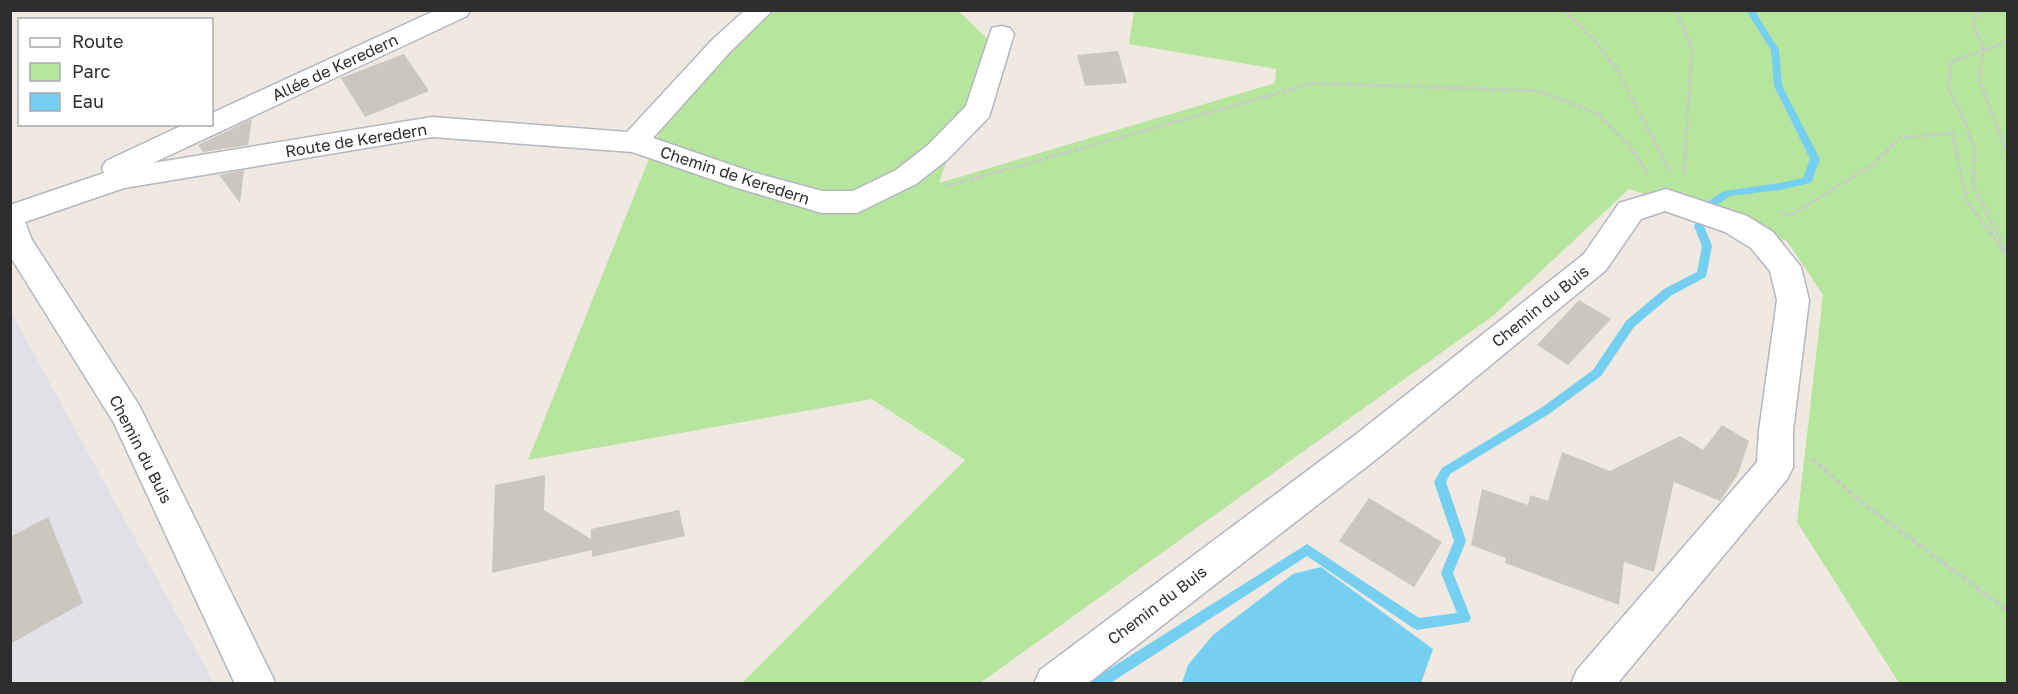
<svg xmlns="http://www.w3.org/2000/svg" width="2018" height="694" viewBox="0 0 2018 694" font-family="'Golos Text',sans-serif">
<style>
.industrial{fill:#e3e1e8}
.green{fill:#b6e59e}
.water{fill:#75cff0}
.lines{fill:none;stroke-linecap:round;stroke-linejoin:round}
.stream{fill:#75cff0;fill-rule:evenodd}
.building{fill:#cbc7bf}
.minor-casing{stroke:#b4b7c1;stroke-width:3}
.path-far1{stroke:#c9c9c9;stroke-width:3;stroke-dasharray:4 2;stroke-linecap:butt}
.path{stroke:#c9c9c9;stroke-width:4;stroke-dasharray:5 3;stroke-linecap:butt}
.minor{fill:#fff;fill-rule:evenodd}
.labels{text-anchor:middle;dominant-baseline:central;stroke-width:4.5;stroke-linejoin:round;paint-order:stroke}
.street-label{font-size:16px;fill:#2e2e2e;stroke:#fff}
</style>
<rect width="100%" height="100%" fill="#efe9e1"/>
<polygon class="industrial" points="11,312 214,683 11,683"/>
<polygon class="green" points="756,11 958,11 989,40 939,183 1275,83 1276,69 1129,44 1134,11 2007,11 2007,683 1899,683 1797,522 1823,295 1787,241 1629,189 1494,315 980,683 742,683 965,460 872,399 528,460 683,74"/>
<polygon class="water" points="1321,567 1433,649 1421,683 1182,683 1188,665 1213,635 1293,574"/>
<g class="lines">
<polygon class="stream" points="1746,10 1754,10 1779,50 1782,86 1820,159 1812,181 1810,183 1780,190 1730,196 1717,205 1704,226 1712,246 1706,277 1672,295 1634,327 1601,376 1549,414 1450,474 1446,482 1466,541 1453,573 1471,618 1469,622 1417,630 1413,628 1307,556 1109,684 1091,684 1092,680 1307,544 1419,618 1457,613 1441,573 1454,541 1434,482 1442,468 1541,408 1593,370 1626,321 1664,289 1697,272 1702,246 1694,226 1710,200 1724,191 1780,183 1803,178 1810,159 1774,86 1771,50"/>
</g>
<g class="building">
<polygon points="1118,51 1127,83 1085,86 1077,55"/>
<polygon points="404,54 429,91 365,117 341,78"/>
<polygon points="252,119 248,145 203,152 198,145"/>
<polygon points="244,170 240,203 219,175"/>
<polygon points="1579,300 1611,319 1568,365 1537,345"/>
<polygon points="1722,425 1749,441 1738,474 1720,501 1674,482 1654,572 1624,562 1619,605 1505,563 1506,558 1471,545 1482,489 1528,505 1530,495 1548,501 1562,452 1610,471 1680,436 1703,450"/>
<polygon points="545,475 544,510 591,539 591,529 679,510 685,536 592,557 592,550 492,573 495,485"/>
<polygon points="1369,498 1442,542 1414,587 1339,541"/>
<polygon points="48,517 83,603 10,644 10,537"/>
</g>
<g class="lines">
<g class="minor-casing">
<g id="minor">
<polygon points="436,10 470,10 467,16 153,163 432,117 627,132 712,40 745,10 773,10 730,52 653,138 752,172 822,191 853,191 896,170 928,145 966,106 992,28 1001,26 1010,28 1014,34 989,117 948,159 916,184 857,213 822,213 734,187 632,152 432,137 124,188 25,222 32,240 139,405 276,684 235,684 114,423 10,256 10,205 104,173 102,168 106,161 185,124 212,124 212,113"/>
<polygon points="1666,189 1747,216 1773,232 1801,267 1809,300 1793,431 1793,467 1788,478 1617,684 1571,684 1577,670 1757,462 1759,431 1777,300 1770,271 1751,248 1725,232 1665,211 1641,219 1606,270 1383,454 1087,684 1034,684 1040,670 1359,432 1584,254 1619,203"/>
</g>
</g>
<g class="path-far1">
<polyline points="1564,10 1597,43 1618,71 1670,172"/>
<polyline points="1676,10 1692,48 1684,175"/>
<polyline points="1980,10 1973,24 1984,48 1979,79 2008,156"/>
<polyline points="947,186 1314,83 1539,91 1596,113 1628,144 1649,175"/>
<polyline points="1779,213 1793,214 1872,165 1900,138 1952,133 1967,201 2007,256"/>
<polyline points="2006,251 1973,184 1975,152 1962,114 1948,89 1951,62 2008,41"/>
</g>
<polyline class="path" points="1812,459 1863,503 2008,611"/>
<use href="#minor" class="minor"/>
</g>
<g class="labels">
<g class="street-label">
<text transform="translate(335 67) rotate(-25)">Allée de Keredern</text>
<text transform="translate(356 140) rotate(-9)">Route de Keredern</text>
<text transform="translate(735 175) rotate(18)">Chemin de Keredern</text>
<text transform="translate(1540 306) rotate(-39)">Chemin du Buis</text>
<text transform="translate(141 449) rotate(63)">Chemin du Buis</text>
<text transform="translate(1157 605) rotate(-37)">Chemin du Buis</text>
</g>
</g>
<rect width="2018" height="694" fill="none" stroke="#2e2e2e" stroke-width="24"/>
<rect x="18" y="18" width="195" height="108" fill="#ffffff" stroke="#ababab" stroke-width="1.5"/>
<rect x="30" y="38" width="30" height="9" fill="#ffffff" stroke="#ababab" stroke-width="1.5"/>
<text x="72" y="48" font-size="18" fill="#2e2e2e">Route</text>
<rect x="30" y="63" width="30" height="18" fill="#b6e59e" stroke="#ababab" stroke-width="1.5"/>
<text x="72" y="78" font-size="18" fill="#2e2e2e">Parc</text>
<rect x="30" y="93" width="30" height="18" fill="#75cff0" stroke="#ababab" stroke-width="1.5"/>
<text x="72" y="108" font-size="18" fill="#2e2e2e">Eau</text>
</svg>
